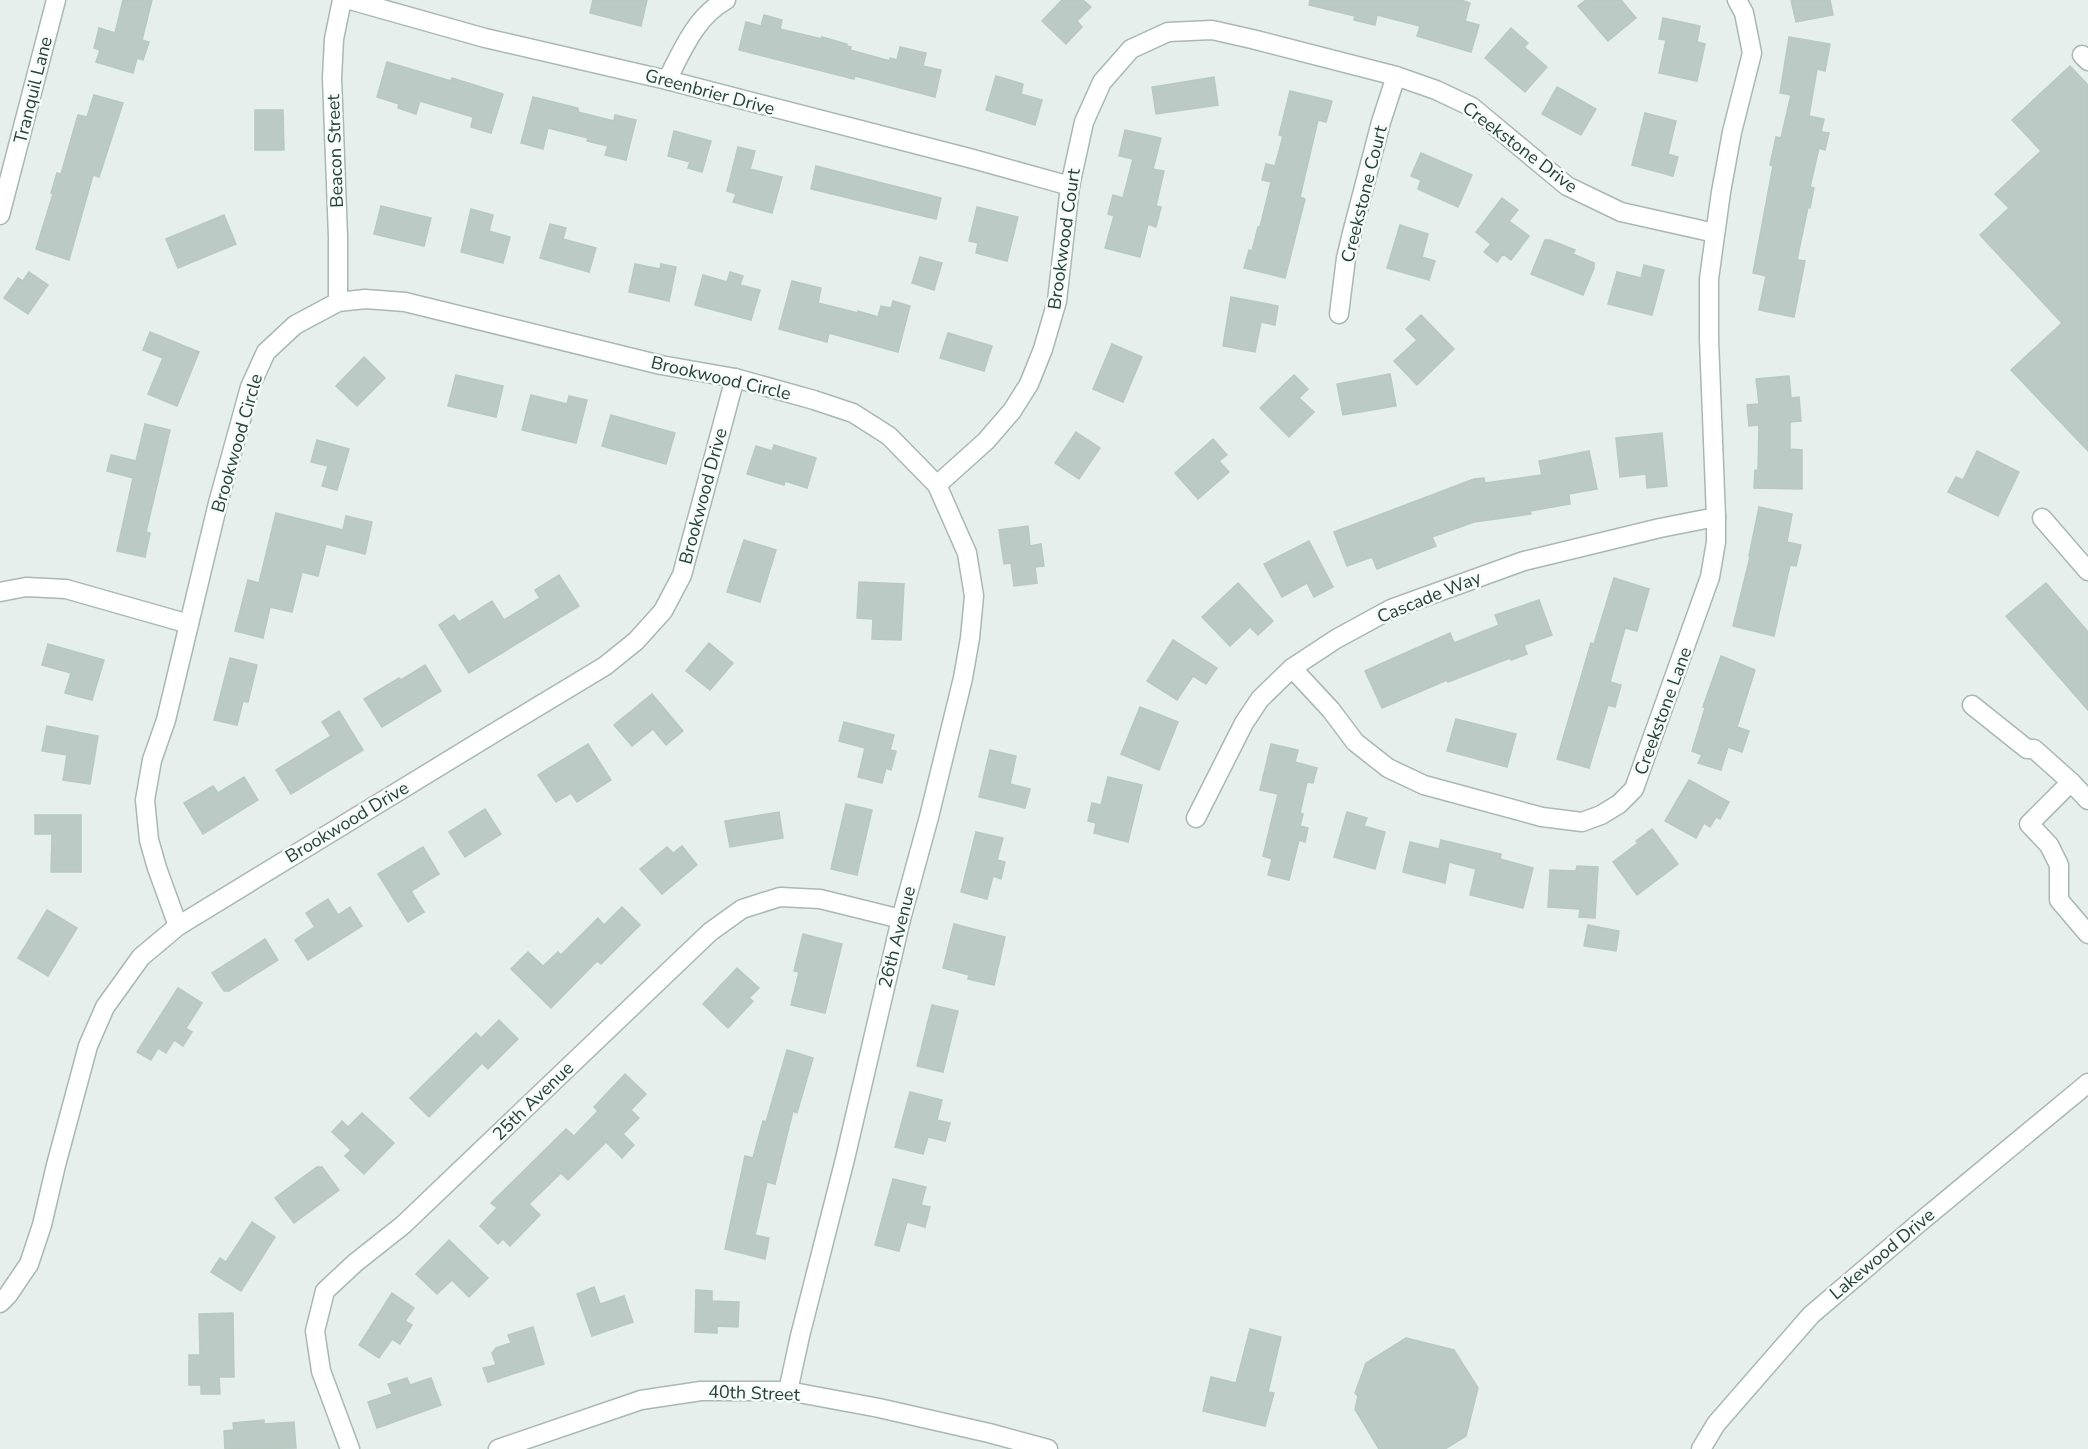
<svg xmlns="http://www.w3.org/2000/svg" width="2088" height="1449" viewBox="0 0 2088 1449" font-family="'Nunito Sans',sans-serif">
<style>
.building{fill:#bbcac4;stroke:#b8c9c2;stroke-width:1.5}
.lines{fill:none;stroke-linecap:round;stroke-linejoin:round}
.minor-casing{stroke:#a8b8b2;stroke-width:21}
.minor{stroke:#fff;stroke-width:18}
.labels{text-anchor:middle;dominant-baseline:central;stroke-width:5;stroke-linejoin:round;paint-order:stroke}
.street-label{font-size:18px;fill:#24423a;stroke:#f7fbf9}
</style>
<rect width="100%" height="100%" fill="#e6efeb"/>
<g class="building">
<polygon points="123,0 152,0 142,40 149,42 143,60 137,58 133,73 96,62 100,50 94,48 99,28 115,33"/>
<polygon points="593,0 647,0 641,26 590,13"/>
<polygon points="1062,0 1083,0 1091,7 1077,21 1082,27 1066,44 1042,21"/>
<polygon points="1310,0 1461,0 1470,3 1465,21 1479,25 1471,52 1417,36 1420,26 1377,15 1375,25 1354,20 1355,16 1309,5"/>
<polygon points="1586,0 1621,0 1636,18 1608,41 1578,6"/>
<polygon points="1791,0 1830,0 1833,15 1796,22"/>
<polygon points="764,15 782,20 780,29 822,39 822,37 847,44 847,46 851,47 850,50 890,61 890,58 897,60 900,47 926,53 923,66 941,70 935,97 855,76 854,79 739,50 746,22 761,26"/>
<polygon points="1663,18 1700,26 1697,42 1705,44 1697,81 1659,73 1666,40 1659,39"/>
<polygon points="1511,28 1528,43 1524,47 1547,67 1525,92 1485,58"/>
<polygon points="1789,37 1830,44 1825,71 1817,69 1809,116 1824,119 1821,132 1829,133 1825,150 1819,148 1810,187 1814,188 1810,208 1808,207 1797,260 1805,261 1794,317 1759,310 1766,276 1753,273 1773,166 1770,165 1776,137 1781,138 1791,95 1780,93"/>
<polygon points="387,62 451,81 452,78 503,94 491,133 471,127 473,117 420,101 416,114 398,108 399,104 377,97"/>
<polygon points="2070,66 2088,85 2088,451 2011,370 2062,323 1980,235 2009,208 1995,194 2041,151 2012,120"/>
<polygon points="996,76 1023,84 1021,94 1042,100 1035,125 986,110"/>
<polygon points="1214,77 1218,105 1156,114 1152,87"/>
<polygon points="1557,87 1596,109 1581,135 1542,114"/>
<polygon points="1290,91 1332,101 1326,122 1318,120 1300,197 1305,199 1285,278 1244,268 1249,250 1252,251 1258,227 1260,227 1271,182 1262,180 1266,164 1275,166 1283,136 1279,135"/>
<polygon points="94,95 123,103 99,177 93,175 69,260 36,249 53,194 51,193 57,173 61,174 78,115 87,117"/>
<polygon points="533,97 578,108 578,112 614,121 615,115 636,120 626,160 605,155 608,146 587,141 588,138 548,128 543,149 521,143"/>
<polygon points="255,110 283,110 284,150 255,150"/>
<polygon points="1645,113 1676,121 1668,154 1678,157 1673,176 1632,165"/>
<polygon points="1125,130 1161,138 1153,169 1164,171 1156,206 1161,207 1156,227 1148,224 1140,257 1105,248 1114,216 1108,214 1113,195 1123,198 1133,159 1119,156"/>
<polygon points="674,131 711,141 702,172 688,168 690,162 668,156"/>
<polygon points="738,147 755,151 750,169 782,177 772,213 733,202 736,194 727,191"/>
<polygon points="1421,153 1472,175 1458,207 1418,189 1421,180 1411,176"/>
<polygon points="816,166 941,198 936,219 811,189"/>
<polygon points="1502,198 1518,210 1509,221 1529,236 1511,260 1503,254 1497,262 1484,252 1491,244 1476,232"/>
<polygon points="381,206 431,218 424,246 374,234"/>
<polygon points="977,207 1018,217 1007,261 976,253 978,243 969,241"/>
<polygon points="471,209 493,215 489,231 510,237 503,263 461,252"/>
<polygon points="224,215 236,244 178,268 166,239"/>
<polygon points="550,224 566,228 563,239 596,248 589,272 540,258"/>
<polygon points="1400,225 1428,234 1422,257 1435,261 1429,280 1387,268"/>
<polygon points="1545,240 1550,240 1575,250 1573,254 1594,263 1594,268 1583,295 1531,274"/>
<polygon points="920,257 942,263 934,290 912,283"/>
<polygon points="635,264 660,269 661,264 676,267 669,301 629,292"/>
<polygon points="1644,265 1664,270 1652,315 1608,304 1617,272 1641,278"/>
<polygon points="29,272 48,285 28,314 4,298 18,278 23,281"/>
<polygon points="730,272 743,276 740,285 760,290 751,320 695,305 703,275 727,282"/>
<polygon points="792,281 821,288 818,303 858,313 858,311 878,317 881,306 891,308 893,301 910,306 898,352 829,333 827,342 779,329"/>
<polygon points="1231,297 1278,306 1275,325 1261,322 1255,352 1223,346"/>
<polygon points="1421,315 1454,349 1417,385 1394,361 1417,340 1406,329"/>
<polygon points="150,332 199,352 177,406 148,394 163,358 143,350"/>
<polygon points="948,333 992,346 984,371 940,358"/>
<polygon points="1112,344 1142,357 1123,402 1093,389"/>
<polygon points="364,357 385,378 357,406 336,386"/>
<polygon points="1390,374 1396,406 1343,415 1337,384"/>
<polygon points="456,375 503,386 496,417 448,406"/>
<polygon points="1294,375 1308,389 1299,398 1314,412 1289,437 1260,408"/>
<polygon points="1789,376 1791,398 1799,397 1801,421 1790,422 1790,449 1802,450 1802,489 1754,488 1755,470 1758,471 1759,425 1749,426 1747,405 1759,404 1756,379"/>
<polygon points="531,395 567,404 569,396 587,400 576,443 522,430"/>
<polygon points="611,415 675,433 666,464 602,446"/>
<polygon points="145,424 170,430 146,532 150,533 145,557 117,551 133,478 107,471 111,455 136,461"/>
<polygon points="1076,432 1100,448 1079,479 1055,463"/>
<polygon points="1662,433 1667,486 1647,488 1646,474 1620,477 1616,438"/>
<polygon points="1213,439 1227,455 1219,461 1229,472 1198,499 1175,473"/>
<polygon points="317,440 349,449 337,490 322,486 328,466 311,462"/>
<polygon points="774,445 816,458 807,488 785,481 784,485 747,474 756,446 772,451"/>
<polygon points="1589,451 1597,489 1569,494 1570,504 1530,511 1531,514 1474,522 1432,537 1436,546 1377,569 1372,557 1347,566 1334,532 1474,479 1484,478 1485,483 1542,475 1539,461"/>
<polygon points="1977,451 2019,472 1998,516 1948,492 1956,477 1963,480"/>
<polygon points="1759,507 1792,514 1787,542 1801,545 1796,566 1790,565 1774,636 1733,626 1750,557 1749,556"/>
<polygon points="276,513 343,530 346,516 372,522 365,554 326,544 318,576 302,572 292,612 270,607 263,638 235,631 248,580 259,583"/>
<polygon points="1028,526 1030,546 1041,544 1044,566 1035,567 1037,583 1014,586 1011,563 1004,564 999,530"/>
<polygon points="744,540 776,550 760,602 727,592"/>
<polygon points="1309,541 1333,587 1314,597 1307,583 1282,597 1264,564"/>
<polygon points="559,575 579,606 469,673 439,625 454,615 459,622 492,601 504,620 540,598 535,590"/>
<polygon points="1614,578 1649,589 1637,631 1625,628 1610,682 1621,685 1615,707 1608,705 1589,768 1557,759 1591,643 1594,644"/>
<polygon points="859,582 904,584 901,640 872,639 873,619 857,618"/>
<polygon points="1238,583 1273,621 1258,635 1250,627 1230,646 1202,617"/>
<polygon points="2046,583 2088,632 2088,710 2006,616"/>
<polygon points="1539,600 1552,635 1524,645 1527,654 1511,660 1510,658 1448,682 1447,680 1382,708 1365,671 1450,633 1454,643 1499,625 1495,615"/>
<polygon points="1173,640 1217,668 1206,684 1193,676 1177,700 1147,681"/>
<polygon points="709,643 733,663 710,690 686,671"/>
<polygon points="48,644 104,660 92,700 65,693 71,673 42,665"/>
<polygon points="1721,656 1755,670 1737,727 1749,731 1742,752 1728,747 1721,770 1698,763 1702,755 1692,751 1705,708 1703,707"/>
<polygon points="230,658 257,665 248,702 243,701 237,725 214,720"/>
<polygon points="425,665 441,691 382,727 364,699 399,678 401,680"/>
<polygon points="652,694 683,731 666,745 653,729 632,746 614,725"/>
<polygon points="1140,707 1178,722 1159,770 1121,754"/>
<polygon points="339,711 363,750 291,794 276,770 331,736 322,722"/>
<polygon points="1456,719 1516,734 1507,767 1447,751"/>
<polygon points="844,722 894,735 890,750 896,751 891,770 886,768 882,783 858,777 865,748 839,741"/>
<polygon points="47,726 98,736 90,784 63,780 67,755 42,751"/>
<polygon points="588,744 611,780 577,802 571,793 556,802 538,775"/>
<polygon points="1271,744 1298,750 1295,762 1317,768 1313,783 1307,782 1300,813 1303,814 1300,826 1308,828 1305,842 1299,840 1289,880 1268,875 1272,859 1263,856 1278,794 1260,790"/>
<polygon points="990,750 1016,756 1010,784 1030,789 1025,808 979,797"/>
<polygon points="244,777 258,800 203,834 184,803 213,786 218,793"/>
<polygon points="1108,777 1142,785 1128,842 1094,833 1096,823 1088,821 1092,803 1101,805"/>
<polygon points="1689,780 1729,802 1720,819 1716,817 1710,827 1704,823 1696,838 1665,821"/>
<polygon points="846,804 872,810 857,875 831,869"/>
<polygon points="485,809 501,834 465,857 449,832"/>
<polygon points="779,812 783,838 730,847 725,821"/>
<polygon points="1347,812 1367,818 1364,826 1385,832 1375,869 1334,857"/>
<polygon points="35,815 81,815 81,872 51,872 52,834 35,834"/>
<polygon points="1652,829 1678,864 1637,895 1613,862 1638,843 1636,841"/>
<polygon points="976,832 1003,838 997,860 1005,862 1001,879 993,876 987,899 961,892"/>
<polygon points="1441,840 1501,854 1500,859 1533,868 1523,908 1470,895 1476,869 1449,862 1445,883 1403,872 1410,842 1439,849"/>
<polygon points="682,846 697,865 662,894 640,869 667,847 673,853"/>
<polygon points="423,847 439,874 411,891 424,912 408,922 378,874"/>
<polygon points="1577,866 1598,867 1595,918 1579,917 1580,909 1548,907 1550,870 1576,871"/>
<polygon points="328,899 338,915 350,907 362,926 308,960 295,940 315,927 306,913"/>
<polygon points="622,907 640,925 601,964 597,961 551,1008 511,969 528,952 543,966 558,952 561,955 598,918 604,925"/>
<polygon points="47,910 77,928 48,976 18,958"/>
<polygon points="954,924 1005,937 994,985 968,979 969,975 943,968"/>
<polygon points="1588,925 1619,931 1616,951 1584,946"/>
<polygon points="803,934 842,944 825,1013 791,1005 799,972 794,971"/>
<polygon points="265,939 278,960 229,991 224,991 212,973"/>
<polygon points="737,968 759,988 749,998 753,1001 728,1028 703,1004"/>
<polygon points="178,988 202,1003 186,1028 192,1032 183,1046 174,1040 166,1053 158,1048 151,1060 137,1052"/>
<polygon points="932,1005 958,1011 943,1072 917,1066"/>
<polygon points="499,1020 518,1039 488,1069 482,1063 429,1117 410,1098 476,1033 481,1038"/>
<polygon points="787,1050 813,1058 797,1113 793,1111 775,1184 767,1182 755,1235 769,1238 765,1259 725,1249 745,1156 753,1158 763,1121 766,1122"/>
<polygon points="625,1074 646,1094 631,1110 639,1118 623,1134 634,1145 622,1158 606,1142 568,1180 561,1173 529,1204 540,1215 510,1246 503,1239 498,1244 480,1226 497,1208 491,1203 566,1129 574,1136 598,1111 594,1107"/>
<polygon points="910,1092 942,1100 937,1120 950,1123 945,1141 928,1137 923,1154 895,1147"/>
<polygon points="362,1113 394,1143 364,1174 345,1156 351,1150 332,1132 342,1121 348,1127"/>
<polygon points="317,1167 322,1167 339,1190 294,1223 275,1198"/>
<polygon points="893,1179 926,1187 921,1205 930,1207 925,1227 907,1222 899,1251 875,1245"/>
<polygon points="252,1222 275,1237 241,1291 211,1272 220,1258 226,1262"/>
<polygon points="449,1240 488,1278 469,1297 452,1280 437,1294 416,1274"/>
<polygon points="594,1287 600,1304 624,1296 633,1322 592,1336 577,1294"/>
<polygon points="696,1290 712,1291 712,1301 739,1302 738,1327 717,1326 717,1333 695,1332"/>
<polygon points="392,1293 414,1308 405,1321 412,1325 400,1344 392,1339 379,1358 359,1345"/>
<polygon points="233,1313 234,1377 219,1377 220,1394 201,1394 201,1385 189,1385 189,1355 200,1355 199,1314"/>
<polygon points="533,1327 544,1364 488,1382 483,1368 496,1365 492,1353 496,1348 511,1343 508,1335"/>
<polygon points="1250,1329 1281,1337 1268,1392 1274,1393 1265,1426 1203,1411 1211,1377 1236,1383"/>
<polygon points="1406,1338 1454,1350 1478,1388 1466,1436 1445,1449 1379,1449 1355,1409 1358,1396 1355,1393 1366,1363"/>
<polygon points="407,1378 410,1385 431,1378 441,1405 377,1428 368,1402 392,1394 388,1384"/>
<polygon points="264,1420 264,1424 294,1422 296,1448 225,1449 224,1431 234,1430 233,1423"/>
</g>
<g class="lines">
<g class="minor-casing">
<g id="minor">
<polyline points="350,0 485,38 667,80 973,159 1070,186"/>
<polyline points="2082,55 2088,61"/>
<path d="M667,80C682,51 696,16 726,0"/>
<polyline points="0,215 56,0"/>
<polyline points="338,302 338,237 332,78 334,39 342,0"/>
<polyline points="1339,314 1346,258 1352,233 1381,122 1396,76"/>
<polyline points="937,485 986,441 1012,411 1029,384 1043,349 1057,301 1070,186 1084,122 1102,82 1131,49 1168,32 1212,30 1252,39 1396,76 1436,90 1472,107 1567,186 1621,212 1715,233"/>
<polyline points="2042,518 2088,571"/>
<polyline points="0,592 26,587 66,589 189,624"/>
<polyline points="1292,668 1331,710 1355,742 1388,768 1424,785 1542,817 1582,822 1601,815 1619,804 1634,789 1710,577 1716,542 1716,517 1709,339 1709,279 1721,192 1732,132 1752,53 1744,13 1737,0"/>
<polyline points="1972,705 2027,749 2034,749 2071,782 2088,800"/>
<polyline points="2071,782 2029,824 2049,845 2059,865 2059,900 2088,934"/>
<polyline points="1196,818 1244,723 1260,699 1292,668 1336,639 1391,609 1524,561 1660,528 1716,517"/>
<polyline points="178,926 157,868 149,840 145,800 152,760 166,720 218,503 250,387 266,352 295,325 338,302 365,299 405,302 661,365 735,378 814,400 853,413 889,436 937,485 967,553 974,596 970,638 963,678 929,817 901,919 845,1159 800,1336 788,1391"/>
<polyline points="0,1303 8,1295 29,1264 42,1225 56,1165 88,1046 105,1007 141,957 178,926 484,739 605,666 636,641 663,611 682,575 735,378"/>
<polyline points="350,1449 321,1371 315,1331 325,1291 355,1263 403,1225 710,932 742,909 780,897 820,899 901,919"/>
<polyline points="498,1449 641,1400 701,1391 788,1391 879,1408 989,1433 1048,1449"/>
<polyline points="1701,1449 1716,1424 1811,1315 1919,1223 2088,1083"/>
</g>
</g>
<use href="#minor" class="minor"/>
</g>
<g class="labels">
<g class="street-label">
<text transform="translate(33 90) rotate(-76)">Tranquil Lane</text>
<text transform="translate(710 92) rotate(15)">Greenbrier Drive</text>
<text transform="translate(1520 147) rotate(37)">Creekstone Drive</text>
<text transform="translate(335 151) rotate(-92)">Beacon Street</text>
<text transform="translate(1364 194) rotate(-76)">Creekstone Court</text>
<text transform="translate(1064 239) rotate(-82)">Brookwood Court</text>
<text transform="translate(721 378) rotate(13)">Brookwood Circle</text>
<text transform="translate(237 443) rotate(-74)">Brookwood Circle</text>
<text transform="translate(703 496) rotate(-75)">Brookwood Drive</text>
<text transform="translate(1429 597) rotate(-22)">Cascade Way</text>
<text transform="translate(1663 711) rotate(-70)">Creekstone Lane</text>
<text transform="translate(347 822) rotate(-31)">Brookwood Drive</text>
<text transform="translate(897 937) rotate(-76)">26th Avenue</text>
<text transform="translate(533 1101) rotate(-44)">25th Avenue</text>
<text transform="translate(1882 1254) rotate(-40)">Lakewood Drive</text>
<text transform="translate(754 1393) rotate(2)">40th Street</text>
</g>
</g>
</svg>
